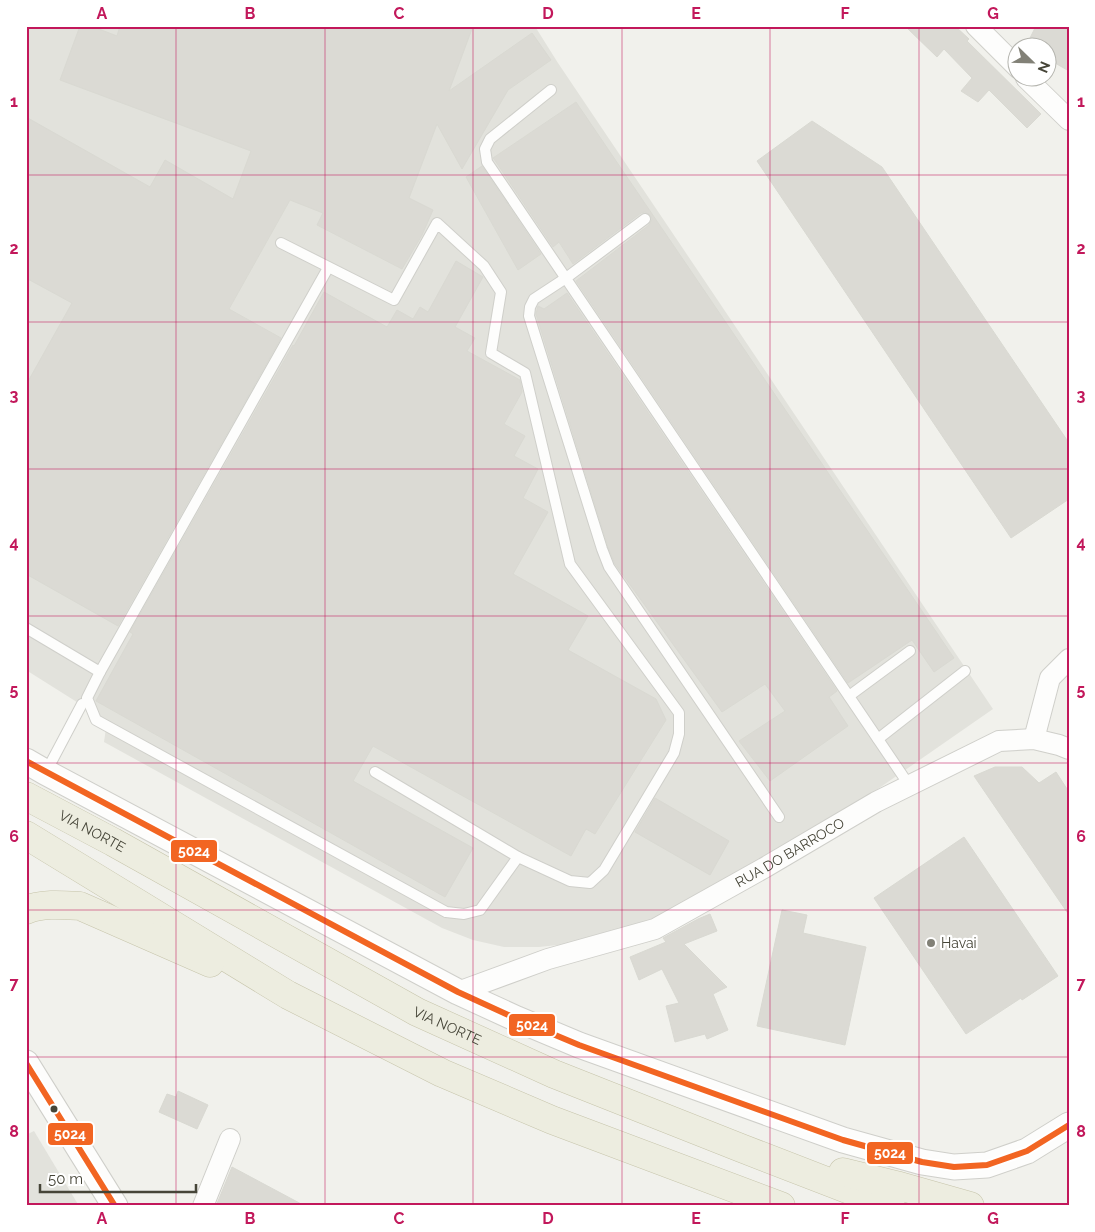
<svg xmlns="http://www.w3.org/2000/svg" width="1095" height="1232" viewBox="0 0 1095 1232" font-family="Raleway,sans-serif">
<style>
.industrial{fill:#e2e2dc}
.building{fill:#dbdad4;stroke:#d9d9d2}
.lines{fill:none;stroke-linecap:round;stroke-linejoin:round}
.service-casing{stroke:#cfcfca;stroke-width:12}
.minor-casing{stroke:#cfcfca;stroke-width:22}
.tertiary-casing{stroke:#cfcfca;stroke-width:27}
.trunk-casing{stroke:#c6c4aa;stroke-width:29}
.service{stroke:#fdfdfc;stroke-width:10}
.minor{stroke:#fdfdfc;stroke-width:20}
.tertiary{stroke:#fdfdfc;stroke-width:25}
.trunk{stroke:#edede0;stroke-width:28}
.bus-1-casing{stroke:#fff;stroke-width:10}
.bus-1{stroke:#f26522;stroke-width:6}
.grid{fill:none;stroke:#c2185b;stroke-width:1;stroke-opacity:0.55}
.poi-dot{fill:#828177;stroke:#fff;stroke-width:2}
.bus-dot{fill:#464538;stroke:#fff;stroke-width:2}
.labels{text-anchor:middle;dominant-baseline:central;stroke-width:4.5;stroke-linejoin:round;paint-order:stroke}
.street-label{font-size:14px;fill:#464538;stroke:#fff}
.poi-label{font-size:14px;fill:#464538;stroke:#fff;text-anchor:start}
.line-badge{stroke:#fff;stroke-width:2}
.badge-label{font-size:14px;text-anchor:middle;font-weight:bold;fill:#fff}
.neatline{fill:none;stroke:#c2185b;stroke-width:2}
.grid-label{font-size:16px;text-anchor:middle;font-weight:bold;fill:#c2185b}
</style>
<rect width="100%" height="100%" fill="#f1f1ec"/>
<g class="industrial">
<polygon points="26,26 538,26 536,28 558,63 993,709 764,868 722,891 641,923 576,943 539,947 504,947 473,940 442,928 104,742 107,721 26,670"/>
<polygon points="34,1131 79,1206 26,1206 26,1135"/>
</g>
<g class="building">
<polygon points="80,26 91,26 117,36 120,26 473,26 449,91 532,33 551,60 508,90 462,169 437,124 409,198 433,210 422,235 402,269 317,225 323,213 290,200 229,309 281,338 118,626 26,574 26,385 72,303 26,278 26,117 150,187 165,160 233,199 251,151 60,80"/>
<polygon points="905,26 955,26 969,39 967,41 1041,114 1027,128 989,90 978,102 961,91 972,78 944,49 937,57"/>
<polygon points="1036,26 1069,26 1069,71 1048,59 1048,48 1039,48 1028,42"/>
<polygon points="576,102 954,658 934,672 912,640 848,683 576,281 649,225 652,219 650,215 645,212 641,213 573,264 559,242 553,247 494,159 493,158"/>
<polygon points="812,121 882,167 1069,443 1069,499 1011,538 757,161"/>
<polygon points="482,166 541,254 518,270 466,177"/>
<polygon points="456,261 483,277 455,327 475,338 467,351 520,380 522,392 504,424 525,436 514,456 538,469 523,498 548,512 513,574 588,616 568,650 656,699 666,720 595,834 586,829 571,856 373,746 353,781 473,848 445,897 96,701 133,634 130,632 293,345 294,346 324,292 387,327 397,310 413,319 420,307 428,312"/>
<polygon points="567,293 837,691 829,697 848,726 770,781 739,741 785,711 765,684 722,712 615,564 608,547 536,314 538,306 544,309"/>
<polygon points="995,767 1022,767 1039,783 1056,772 1069,792 1069,915 974,776"/>
<polygon points="655,798 729,841 710,875 635,832"/>
<polygon points="964,837 1058,976 1022,1000 1021,998 966,1034 874,898"/>
<polygon points="782,910 807,915 803,933 866,947 845,1045 757,1026"/>
<polygon points="710,914 717,931 684,944 727,987 713,994 728,1030 707,1039 705,1034 675,1042 666,1006 679,1003 662,969 639,980 630,957 666,942 663,938 698,919"/>
<polygon points="178,1091 208,1105 197,1129 159,1112 167,1094 176,1097"/>
<polygon points="232,1167 305,1206 216,1206"/>
</g>
<g class="lines">
<g class="service-casing">
<g id="service">
<polyline points="551,90 490,139 485,149 487,162 909,785"/>
<polyline points="645,219 566,278 534,299 530,307 529,316 602,549 609,567 779,817"/>
<polyline points="281,243 394,300 437,223 484,266 501,292 491,353 525,373 570,564 679,713 679,734 674,753 604,870 590,883 570,881 518,857"/>
<polyline points="26,628 100,672 328,268"/>
<polyline points="100,672 87,698 96,720 446,912 464,914 480,910 518,857 375,772"/>
<polyline points="849,696 910,651"/>
<polyline points="878,739 965,671"/>
<polyline points="46,772 82,704"/>
</g>
</g>
<g class="minor-casing">
<g id="minor">
<polyline points="976,26 1018,68"/>
<polyline points="1026,78 1069,120"/>
<polyline points="1034,739 1050,678 1069,659"/>
<path id="s1" d="M458,992L548,959L655,929L764,868L876,802L999,741L1034,739L1059,745L1069,749"/>
<polyline points="203,1206 230,1139"/>
</g>
</g>
<g class="tertiary-casing">
<g id="tertiary">
<polyline points="26,761 45,772 458,992 517,1019 579,1045 843,1140 922,1162 954,1167 987,1165 1027,1151 1069,1125"/>
<polyline points="26,1063 115,1206"/>
</g>
</g>
<g class="trunk-casing">
<g id="trunk">
<path id="s2" d="M26,796L113,842L417,1012L554,1074L741,1148L891,1206"/>
<polyline points="26,835 288,995 442,1073 552,1120 781,1206"/>
<path d="M26,910C41,903 64,905 80,906L210,963"/>
<polyline points="843,1172 896,1185 970,1206"/>
</g>
</g>
<use href="#service" class="service"/>
<use href="#minor" class="minor"/>
<use href="#tertiary" class="tertiary"/>
<use href="#trunk" class="trunk"/>
<g class="bus-1-casing">
<g id="bus-1">
<polyline points="26,761 458,992 517,1019 579,1045 843,1140 922,1162 954,1167 987,1165 1027,1151 1069,1125"/>
<polyline points="26,1063 115,1206"/>
</g>
</g>
<use href="#bus-1" class="bus-1"/>
</g>
<path class="grid" d="M176,26V1206M325,26V1206M473,26V1206M622,26V1206M770,26V1206M919,26V1206M26,175H1069M26,322H1069M26,469H1069M26,616H1069M26,763H1069M26,910H1069M26,1057H1069"/>
<circle class="poi-dot" cx="931" cy="943" r="5"/>
<circle class="bus-dot" cx="54" cy="1109" r="4.5"/>
<g class="labels">
<g class="street-label">
<text stroke="none"><textPath href="#s2" startOffset="75">VIA NORTE</textPath></text>
<text stroke="none"><textPath href="#s1" startOffset="362">RUA DO BARROCO</textPath></text>
<text stroke="none"><textPath href="#s2" startOffset="480">VIA NORTE</textPath></text>
</g>
<g class="poi-label">
<text x="941" y="943">Havai</text>
</g>
</g>
<g class="line-badge">
<rect x="170" y="839" width="48" height="24" rx="5" fill="#f26522"/>
<rect x="508" y="1013" width="48" height="24" rx="5" fill="#f26522"/>
<rect x="47" y="1122" width="47" height="24" rx="5" fill="#f26522"/>
<rect x="866" y="1141" width="48" height="24" rx="5" fill="#f26522"/>
</g>
<g class="badge-label">
<text x="194" y="856">5024</text>
<text x="532" y="1030">5024</text>
<text x="70" y="1139">5024</text>
<text x="890" y="1158">5024</text>
</g>
<rect width="1095" height="1232" fill="none" stroke="#ffffff" stroke-width="55"/>
<g transform="translate(1032 62) rotate(113)"><circle r="24" fill="#ffffff" stroke="#b5b5af"/>
<path d="M0-4L9 19L0 12L-9 19Z" fill="#828177"/>
<text y="-8" font-size="14" font-weight="bold" text-anchor="middle" fill="#464538">N</text>
</g>
<path d="M40 1184v8h156v-8" fill="none" stroke="#464538" stroke-width="2.5"/>
<text x="48" y="1184" font-size="15" fill="#464538" stroke="#ffffff" stroke-width="4" paint-order="stroke">50 m</text>
<rect x="28" y="28" width="1040" height="1176" class="neatline"/>
<g class="grid-label">
<text x="102" y="19">A</text>
<text x="250" y="19">B</text>
<text x="399" y="19">C</text>
<text x="548" y="19">D</text>
<text x="696" y="19">E</text>
<text x="845" y="19">F</text>
<text x="993" y="19">G</text>
<text x="14" y="107">1</text>
<text x="1081" y="107">1</text>
<text x="14" y="254">2</text>
<text x="1081" y="254">2</text>
<text x="14" y="401">3</text>
<text x="1081" y="401">3</text>
<text x="14" y="548">4</text>
<text x="1081" y="548">4</text>
<text x="14" y="695">5</text>
<text x="1081" y="695">5</text>
<text x="14" y="842">6</text>
<text x="1081" y="842">6</text>
<text x="14" y="989">7</text>
<text x="1081" y="989">7</text>
<text x="14" y="1137">8</text>
<text x="1081" y="1137">8</text>
<text x="102" y="1224">A</text>
<text x="250" y="1224">B</text>
<text x="399" y="1224">C</text>
<text x="548" y="1224">D</text>
<text x="696" y="1224">E</text>
<text x="845" y="1224">F</text>
<text x="993" y="1224">G</text>
</g>
</svg>
